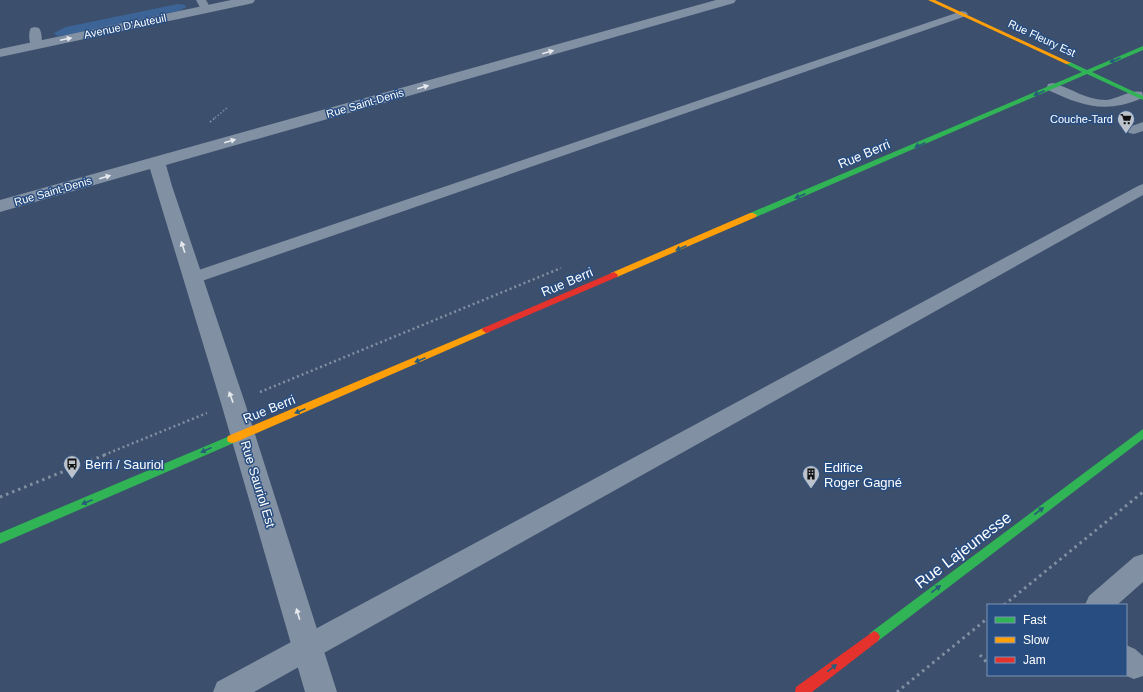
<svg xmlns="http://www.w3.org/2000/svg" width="1143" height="692" viewBox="0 0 1143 692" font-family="Arial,sans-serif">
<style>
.green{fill:#3d6497}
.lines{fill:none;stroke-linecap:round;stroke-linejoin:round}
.path-far3{stroke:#8290a3;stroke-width:1.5;stroke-dasharray:1.5 2;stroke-linecap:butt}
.path-far2{stroke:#8290a3;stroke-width:2;stroke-dasharray:1.5 2.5;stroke-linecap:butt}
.path-far1{stroke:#8290a3;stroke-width:2.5;stroke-dasharray:2 3;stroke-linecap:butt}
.path{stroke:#8290a3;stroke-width:3;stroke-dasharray:2.5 4;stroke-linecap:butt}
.lane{fill:#8290a3;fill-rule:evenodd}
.street{fill:#8290a3;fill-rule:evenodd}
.fast{fill:#30b455;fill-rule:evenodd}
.slow{fill:#ff9f0a;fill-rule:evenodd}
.jam{fill:#e5322d;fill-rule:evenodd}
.oneway{fill:#e6e9ed}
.oneway2{fill:#295c7a}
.labels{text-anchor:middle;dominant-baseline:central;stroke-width:3;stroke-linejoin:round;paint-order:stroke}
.far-street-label{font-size:11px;fill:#fff;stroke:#284d81}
.far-poi-label{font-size:11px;fill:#fff;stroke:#284d81;text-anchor:end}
.street-label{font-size:13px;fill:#fff;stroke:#284d81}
.poi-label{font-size:13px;fill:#fff;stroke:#284d81;text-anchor:start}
.near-street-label{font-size:16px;fill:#fff;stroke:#284d81}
</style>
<rect width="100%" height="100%" fill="#3c506d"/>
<polygon class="green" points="178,4 185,5 186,7 179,11 66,35 57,36 54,33 66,27"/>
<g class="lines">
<polyline class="path-far3" points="215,118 228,107"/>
<polyline class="path-far2" points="210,122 216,117"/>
<g class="path-far1">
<polyline points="260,392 561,268"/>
<polyline points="104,455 207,413"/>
</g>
<g class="path">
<polyline points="0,497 107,454"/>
<polyline points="1004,605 1143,492"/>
<polyline points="980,655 988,664"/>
<polyline points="897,692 988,618"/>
</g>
<g class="lane">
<polygon points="196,0 206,0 211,9 206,12 202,11"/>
<polygon points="962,11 966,12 968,14 966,16 199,282 193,284 187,282 184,278 187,274"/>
<path d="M35,27L39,28C42,32 43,43 40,47H32C29,43 28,32 31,28Z"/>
<path d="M1053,83C1071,88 1086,100 1106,100C1118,99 1130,89 1142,92L1143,96L1142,98C1106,114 1082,106 1048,90L1047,87L1048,84Z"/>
<polygon points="1143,122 1143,131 1134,134 1129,133 1127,130 1129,127"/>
<polygon points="1143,184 1143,195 254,692 213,692 217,682 1138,186"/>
<polygon points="1143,554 1143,582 1117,605 1085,605 1089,596 1134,557"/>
<polygon points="1126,645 1135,649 1143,656 1143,676 1134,679 1124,675 1126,675"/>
</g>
<g class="street">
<polygon points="231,0 255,0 253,3 249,4 0,57 0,49"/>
<polygon points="716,0 736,0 734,3 166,165 172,186 245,403 337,692 305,692 221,403 150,169 0,212 0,200"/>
</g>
<g class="fast">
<polygon points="1143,46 1143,50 1092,72 1143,96 1143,100 1087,74 756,217 753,217 749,215 750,213 1082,72 1066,64 1066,62 1070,62 1087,70"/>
<polygon points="1143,429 1143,439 878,641 874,643 870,641 868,637 870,633"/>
<polygon points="232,435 236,436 237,439 236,442 0,544 0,533"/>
</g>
<g class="slow">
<polygon points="928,0 935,0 1071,63 1066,64"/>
<polygon points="750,213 753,213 757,215 756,217 617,277 611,277 610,275 611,273"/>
<polygon points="486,327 489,328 490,330 489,332 236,442 232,443 228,442 227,439 228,436"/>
</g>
<g class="jam">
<polygon points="614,272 618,275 617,277 489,332 486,333 482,330 483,328"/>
<polygon points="874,631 878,633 880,637 878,641 812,692 795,692 796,687"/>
</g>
</g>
<defs><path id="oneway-solid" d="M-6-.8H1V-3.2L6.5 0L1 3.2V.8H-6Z"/></defs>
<g class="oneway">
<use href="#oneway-solid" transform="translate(66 39) rotate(-12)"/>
<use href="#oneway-solid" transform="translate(548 52) rotate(-16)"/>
<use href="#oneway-solid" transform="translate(423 87) rotate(-16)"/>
<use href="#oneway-solid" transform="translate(230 141) rotate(-16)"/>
<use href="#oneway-solid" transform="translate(105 177) rotate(-16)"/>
<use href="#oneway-solid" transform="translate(183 247) rotate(-108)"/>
<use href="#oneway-solid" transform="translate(231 397) rotate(-110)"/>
<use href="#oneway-solid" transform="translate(298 614) rotate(-107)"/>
</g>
<g class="oneway2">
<use href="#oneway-solid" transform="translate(1115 60) rotate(157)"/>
<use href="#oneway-solid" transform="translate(1039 93) rotate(157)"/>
<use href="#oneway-solid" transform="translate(920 145) rotate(157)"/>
<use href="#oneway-solid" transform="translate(800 196) rotate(157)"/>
<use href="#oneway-solid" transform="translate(681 248) rotate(157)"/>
<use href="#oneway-solid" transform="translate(420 360) rotate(157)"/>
<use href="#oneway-solid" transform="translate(300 411) rotate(157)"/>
<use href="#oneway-solid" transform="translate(206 450) rotate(156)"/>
<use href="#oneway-solid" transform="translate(87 502) rotate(157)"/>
<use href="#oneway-solid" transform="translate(1039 511) rotate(-37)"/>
<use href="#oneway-solid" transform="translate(936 589) rotate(-37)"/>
<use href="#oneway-solid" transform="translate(832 668) rotate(-37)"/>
</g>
<defs>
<g id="supermarket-pin" transform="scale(0.9)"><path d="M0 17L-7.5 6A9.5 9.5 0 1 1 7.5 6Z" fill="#bbc2cc" stroke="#284d81"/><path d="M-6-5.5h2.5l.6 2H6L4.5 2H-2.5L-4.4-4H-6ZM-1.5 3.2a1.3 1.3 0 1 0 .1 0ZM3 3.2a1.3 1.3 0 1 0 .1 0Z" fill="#111"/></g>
<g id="bus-pin" transform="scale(0.9)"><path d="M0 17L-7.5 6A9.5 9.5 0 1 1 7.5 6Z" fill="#bbc2cc" stroke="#284d81"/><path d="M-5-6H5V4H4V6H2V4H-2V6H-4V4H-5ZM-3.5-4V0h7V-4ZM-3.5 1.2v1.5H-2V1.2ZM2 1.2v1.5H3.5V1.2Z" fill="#111"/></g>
<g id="building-pin" transform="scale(0.9)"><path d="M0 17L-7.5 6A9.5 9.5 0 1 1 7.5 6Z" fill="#bbc2cc" stroke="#284d81"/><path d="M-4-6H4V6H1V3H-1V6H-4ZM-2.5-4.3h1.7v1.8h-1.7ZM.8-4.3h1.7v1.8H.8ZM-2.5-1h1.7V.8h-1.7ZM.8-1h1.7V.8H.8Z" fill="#111"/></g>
</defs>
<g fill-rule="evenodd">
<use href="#supermarket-pin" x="1126" y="119"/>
<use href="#bus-pin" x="72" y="464"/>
<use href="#building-pin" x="811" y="474"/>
</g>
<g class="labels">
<g class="far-street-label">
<text transform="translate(125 26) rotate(-12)">Avenue D'Auteuil</text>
<text transform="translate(1042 38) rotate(25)">Rue Fleury Est</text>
<text transform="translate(365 103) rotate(-16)">Rue Saint-Denis</text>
<text transform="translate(53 191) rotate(-16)">Rue Saint-Denis</text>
</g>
<g class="far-poi-label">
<text x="1113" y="119">Couche-Tard</text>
</g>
<g class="street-label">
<text transform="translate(864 154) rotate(-23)">Rue Berri</text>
<text transform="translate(567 282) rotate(-23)">Rue Berri</text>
<text transform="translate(269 409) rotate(-22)">Rue Berri</text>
<text transform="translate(258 484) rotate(73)">Rue Sauriol Est</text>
</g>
<g class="poi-label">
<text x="85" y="464">Berri / Sauriol</text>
<text x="824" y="467">Edifice<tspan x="824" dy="15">Roger Gagné</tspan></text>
</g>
<g class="near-street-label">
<text transform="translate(963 550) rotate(-37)">Rue Lajeunesse</text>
</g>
</g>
<rect x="987" y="604" width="140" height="72" fill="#284d81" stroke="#7e94b3"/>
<rect x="995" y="617" width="20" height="6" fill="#30b455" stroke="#7e94b3"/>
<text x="1023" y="624" font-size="12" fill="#ffffff">Fast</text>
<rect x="995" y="637" width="20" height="6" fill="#ff9f0a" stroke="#7e94b3"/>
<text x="1023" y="644" font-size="12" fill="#ffffff">Slow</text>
<rect x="995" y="657" width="20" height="6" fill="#e5322d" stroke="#7e94b3"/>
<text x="1023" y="664" font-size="12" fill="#ffffff">Jam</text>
</svg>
